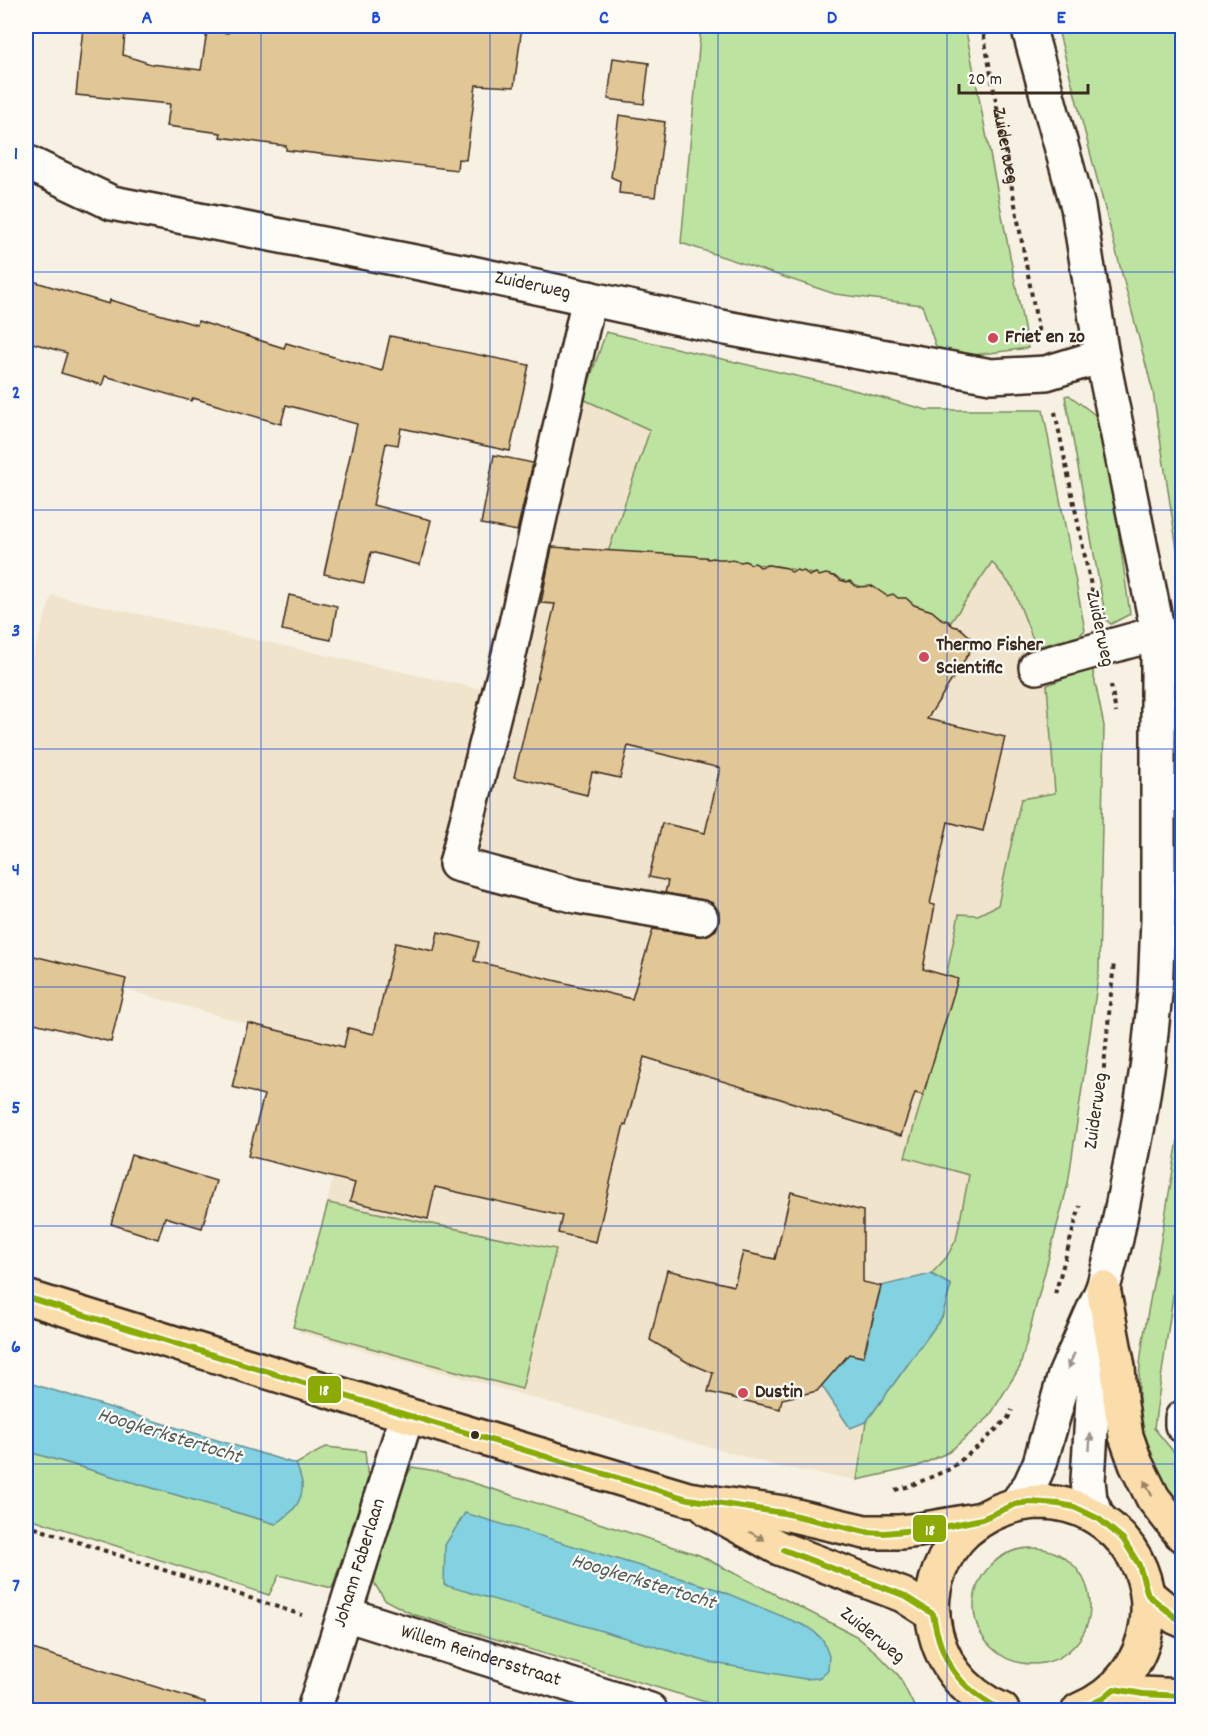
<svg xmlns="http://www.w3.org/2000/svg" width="1208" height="1736" viewBox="0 0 1208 1736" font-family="Dekko,sans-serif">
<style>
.built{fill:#f0e4cd}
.green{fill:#bce4a0;stroke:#7c875f;stroke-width:1.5}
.water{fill:#83d2e1;stroke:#668f93;stroke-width:1.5}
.building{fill:#e1c796;stroke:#3b2a1e;stroke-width:1.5}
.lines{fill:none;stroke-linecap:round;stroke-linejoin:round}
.minor-casing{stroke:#3b2a1e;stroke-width:38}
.major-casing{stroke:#3b2a1e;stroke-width:38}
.highway-casing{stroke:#3b2a1e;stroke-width:38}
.path{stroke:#3b2a1e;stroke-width:4;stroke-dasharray:4.5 4.5;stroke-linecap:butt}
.minor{stroke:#fdfcf7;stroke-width:33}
.major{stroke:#faddab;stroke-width:33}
.highway{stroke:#faddab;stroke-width:33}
.bus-1-casing{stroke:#fdfcf7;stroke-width:10}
.bus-1{stroke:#8bab04;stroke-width:6}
.oneway{fill:#9c938a}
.oneway2{fill:#9a8464}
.grid{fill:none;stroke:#1d4ed8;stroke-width:1.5;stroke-opacity:0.55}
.poi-dot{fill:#d1495b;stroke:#fdfcf7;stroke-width:2}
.bus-dot{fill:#3b2a1e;stroke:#fdfcf7;stroke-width:2}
.labels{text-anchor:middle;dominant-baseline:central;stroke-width:4.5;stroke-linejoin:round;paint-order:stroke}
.street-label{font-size:20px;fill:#3b2a1e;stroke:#fdfcf7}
.poi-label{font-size:20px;font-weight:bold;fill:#3b2a1e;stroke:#fdfcf7;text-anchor:start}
.water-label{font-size:21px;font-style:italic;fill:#515c58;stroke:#fdfcf7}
.line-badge{stroke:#fdfcf7;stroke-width:2}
.badge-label{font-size:16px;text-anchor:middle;font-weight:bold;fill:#fff}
.neatline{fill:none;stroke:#1d4ed8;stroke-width:2}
.grid-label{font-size:20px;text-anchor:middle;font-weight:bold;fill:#1d4ed8}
</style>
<rect width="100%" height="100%" fill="#f7f1e4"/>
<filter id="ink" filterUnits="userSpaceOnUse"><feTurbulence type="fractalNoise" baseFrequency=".0167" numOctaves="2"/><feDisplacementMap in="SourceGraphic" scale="12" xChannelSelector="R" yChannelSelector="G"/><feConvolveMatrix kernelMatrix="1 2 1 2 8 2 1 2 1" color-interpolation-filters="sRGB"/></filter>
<g filter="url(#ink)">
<polygon class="built" points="554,378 594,384 981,527 1030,587 1061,693 1067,792 946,1335 857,1480 781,1467 298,1332 360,1056 26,961 26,677 52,595 480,689"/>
<g class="green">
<polygon points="701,26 965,26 1028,348 974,355 937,350 922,305 835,294 681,243"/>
<polygon points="1057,26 1182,26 1182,597 1179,562 1153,392"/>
<polygon points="606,332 835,385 927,410 1043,410 1085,630 1079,636 1036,647 1013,588 992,562 951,622 852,583 778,566 608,552 650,430 583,399"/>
<polygon points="1069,395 1103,421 1130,614 1111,624 1106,620 1065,396"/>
<polygon points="1092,667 1104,726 1099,971 1068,1184 1020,1367 989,1417 949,1452 916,1467 857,1480 866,1422 942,1317 951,1285 931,1274 946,1258 956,1240 969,1175 905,1157 956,982 946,977 959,914 978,915 998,905 1021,799 1055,793 1047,685"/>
<path d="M1182,985V1079C1180,1053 1171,1008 1182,985Z"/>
<path d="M1182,1116V1233L1154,1428L1182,1462V1509C1165,1486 1149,1462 1143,1433C1132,1382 1145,1329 1154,1279C1164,1224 1173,1170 1182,1116Z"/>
<polygon points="328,1203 556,1249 522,1389 293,1327"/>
<polygon points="326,1447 365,1451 368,1480 332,1588 279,1575 269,1595 26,1517 26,1451 276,1524 302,1484 296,1464"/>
<polygon points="412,1467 436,1471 699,1555 856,1636 877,1653 899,1676 916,1710 732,1710 412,1614 385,1600 374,1583 390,1504"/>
<circle cx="1032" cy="1606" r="58"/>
</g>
<g class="water">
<polygon points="931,1274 951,1285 942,1317 866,1422 850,1428 820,1383 846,1353 864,1357 881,1286"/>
<path d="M26,1382L296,1464C298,1470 302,1478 302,1484C304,1503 289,1515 276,1524L26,1451Z"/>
<polygon points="465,1513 719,1590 810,1628 823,1640 829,1656 828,1670 819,1678 805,1679 708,1662 444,1585 445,1545"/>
</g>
<g class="building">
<polygon points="229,26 522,26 514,87 476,85 466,160 458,159 457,170 286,150 286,146 220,137 221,133 167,126 170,104 76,95 83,28 125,33 123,55 151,64 201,70 207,31 228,33"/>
<polygon points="613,58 649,63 644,104 608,99"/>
<polygon points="619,115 665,122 655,197 619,193 620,181 611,177"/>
<polygon points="26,279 109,304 110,300 197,325 198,321 284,348 286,343 382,371 390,336 429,344 429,345 529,365 510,451 401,428 398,445 386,443 373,505 431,520 420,565 371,552 364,583 324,574 357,424 286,405 281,424 193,398 191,401 105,376 102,385 61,373 67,353 26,341"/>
<polygon points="494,455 533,463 517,531 481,524"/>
<polygon points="552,547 696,556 698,557 706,557 708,559 713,558 717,559 725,559 727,561 731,560 741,562 745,561 751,564 755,563 760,567 768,565 787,568 791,572 797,570 800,572 804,571 809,576 816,573 819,576 826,574 837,577 840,580 847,582 850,581 857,587 872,586 887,596 893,594 898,598 906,598 914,605 932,611 944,621 946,620 953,626 960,628 976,642 927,719 1005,737 983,831 948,822 930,904 935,905 923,969 958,979 923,1095 915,1093 901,1136 644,1057 626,1125 624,1124 596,1242 558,1233 562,1216 435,1187 428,1219 350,1201 355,1183 248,1156 264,1095 232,1087 248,1023 344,1047 348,1028 374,1034 395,943 434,951 438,932 479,942 474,961 632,999 653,929 698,936 708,935 716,930 719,922 719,912 713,903 704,900 665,893 668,881 649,877 662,823 705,833 720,768 628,746 620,778 592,772 587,795 514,777 555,604 541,603"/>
<polygon points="289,595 337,606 331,640 282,630"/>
<polygon points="26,954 126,979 111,1042 26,1021"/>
<polygon points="131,1155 216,1181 202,1228 165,1217 158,1239 111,1224"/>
<polygon points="791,1192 863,1211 863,1282 881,1286 863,1357 849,1354 817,1391 782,1399 780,1409 708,1392 713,1373 687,1362 650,1340 667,1270 734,1286 743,1252 775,1259"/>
<polygon points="26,1647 205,1702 204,1710 26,1710"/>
</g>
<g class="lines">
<g class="minor-casing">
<g id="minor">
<path id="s2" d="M26,162L112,203L471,273L726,328L991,376L1046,373L1102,356"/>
<polyline points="589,298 509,655 456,864 576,896 701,918"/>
<polyline points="1036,667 1158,633"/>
<polyline points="1182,1418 1182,1425"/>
<polyline points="1016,1504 1030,1485 1040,1463 1065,1375 1103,1288 1116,1239 1139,1120 1148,1062 1155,993 1158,919 1158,633 1102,356 1078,207 1028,26"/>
<polyline points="1099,1519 1090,1500 1088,1480 1094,1382 1100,1317"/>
<path id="s3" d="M345,1614L650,1710"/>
<path id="s4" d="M314,1710L407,1415"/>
</g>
</g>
<g class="major-casing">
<g id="major">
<polyline points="26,1297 407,1415 688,1499 784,1513 865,1532 900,1532 919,1530 982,1519"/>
<polyline points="708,1509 779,1548 903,1595 933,1614"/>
<polyline points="1148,1595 1175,1617 1182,1620"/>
<polyline points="1114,1689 1143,1694 1182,1696"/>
<path d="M1002,1710C963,1693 938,1661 933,1618C929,1587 943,1552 966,1531C987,1513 1012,1503 1040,1502C1063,1502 1085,1509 1104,1523C1173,1574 1158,1678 1079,1710"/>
</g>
</g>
<g class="highway-casing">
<polyline id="highway" points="1103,1288 1118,1367 1120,1398 1126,1436 1136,1464 1153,1498 1182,1535"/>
</g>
<g class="path">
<path id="s1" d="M982,26L1039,334"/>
<polyline points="1055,412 1096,610"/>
<polyline points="1111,685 1116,713"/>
<polyline points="1096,1122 1103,1077 1114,962"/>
<polyline points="1055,1294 1080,1206"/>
<polyline points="895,1490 910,1486 950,1469 980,1445 1008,1418 1012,1410"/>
<polyline points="26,1525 302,1615"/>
<polyline points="866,1625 892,1646 900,1656"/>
</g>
<use href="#minor" class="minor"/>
<use href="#major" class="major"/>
<use href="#highway" class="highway"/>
<g class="bus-1-casing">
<g id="bus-1">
<polyline points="26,1297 407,1415 688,1499 784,1513 865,1532 884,1533 939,1528 982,1519 1016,1504 1030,1502 1059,1504 1074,1507 1099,1519 1123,1539 1139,1565 1148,1595 1175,1617 1182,1620"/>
<path d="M784,1550L903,1595L933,1614C941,1662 958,1688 1002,1710"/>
<polyline points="1079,1710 1102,1699 1114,1689 1143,1694 1182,1696"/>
</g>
</g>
<use href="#bus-1" class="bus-1"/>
</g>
<defs><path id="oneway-solid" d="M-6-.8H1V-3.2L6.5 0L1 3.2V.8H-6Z" transform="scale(1.5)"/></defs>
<g class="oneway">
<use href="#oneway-solid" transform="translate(1071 1361) rotate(114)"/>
<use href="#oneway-solid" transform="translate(1090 1442) rotate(-86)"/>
</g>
<g class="oneway2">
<use href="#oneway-solid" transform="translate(1148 1488) rotate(-117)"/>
<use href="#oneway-solid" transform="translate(757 1536) rotate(28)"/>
</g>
</g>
<path class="grid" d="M261,26V1710M490,26V1710M718,26V1710M947,26V1710M26,272H1182M26,510H1182M26,749H1182M26,987H1182M26,1226H1182M26,1464H1182"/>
<g class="poi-dot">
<circle cx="993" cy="338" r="6"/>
<circle cx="924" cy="657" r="6"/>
<circle cx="743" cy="1393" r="6"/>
</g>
<circle class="bus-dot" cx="475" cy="1435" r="5"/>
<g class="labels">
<g class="street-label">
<text stroke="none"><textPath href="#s1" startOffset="122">Zuiderweg</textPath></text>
<text stroke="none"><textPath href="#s2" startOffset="524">Zuiderweg</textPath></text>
<text transform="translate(1099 629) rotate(78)">Zuiderweg</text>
<text transform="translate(1097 1111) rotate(-82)">Zuiderweg</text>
<text stroke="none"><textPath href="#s4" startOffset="154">Johann Faberlaan</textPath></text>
<text transform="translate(872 1636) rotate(39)">Zuiderweg</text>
<text stroke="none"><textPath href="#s3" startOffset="142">Willem Reindersstraat</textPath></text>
</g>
<g class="poi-label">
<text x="1005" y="338">Friet en zo</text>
<text x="936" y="646">Thermo Fisher<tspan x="936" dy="23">Scientific</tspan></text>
<text x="755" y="1393">Dustin</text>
</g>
<g class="water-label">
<text transform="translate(169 1437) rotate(17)">Hoogkerkstertocht</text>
<text transform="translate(643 1583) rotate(17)">Hoogkerkstertocht</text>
</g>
</g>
<g class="line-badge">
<rect x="307" y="1375" width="35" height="29" rx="6" fill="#8bab04"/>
<rect x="912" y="1514" width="35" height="29" rx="6" fill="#8bab04"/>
</g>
<g class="badge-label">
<text x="324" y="1395">18</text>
<text x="930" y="1535">18</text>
</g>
<rect width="1208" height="1736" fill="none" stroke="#fdfcf7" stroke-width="66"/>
<path d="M959 84v9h129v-9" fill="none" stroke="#3b2a1e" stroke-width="3"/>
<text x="968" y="84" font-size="18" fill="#3b2a1e" stroke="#fdfcf7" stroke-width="4.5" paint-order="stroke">20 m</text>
<rect x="33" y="33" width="1142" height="1670" class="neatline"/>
<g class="grid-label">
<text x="147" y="23">A</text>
<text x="376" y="23">B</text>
<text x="604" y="23">C</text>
<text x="832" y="23">D</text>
<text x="1061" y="23">E</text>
<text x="16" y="159">1</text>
<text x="16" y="398">2</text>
<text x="16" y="636">3</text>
<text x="16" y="875">4</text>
<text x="16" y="1113">5</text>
<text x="16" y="1352">6</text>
<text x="16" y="1591">7</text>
</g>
</svg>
